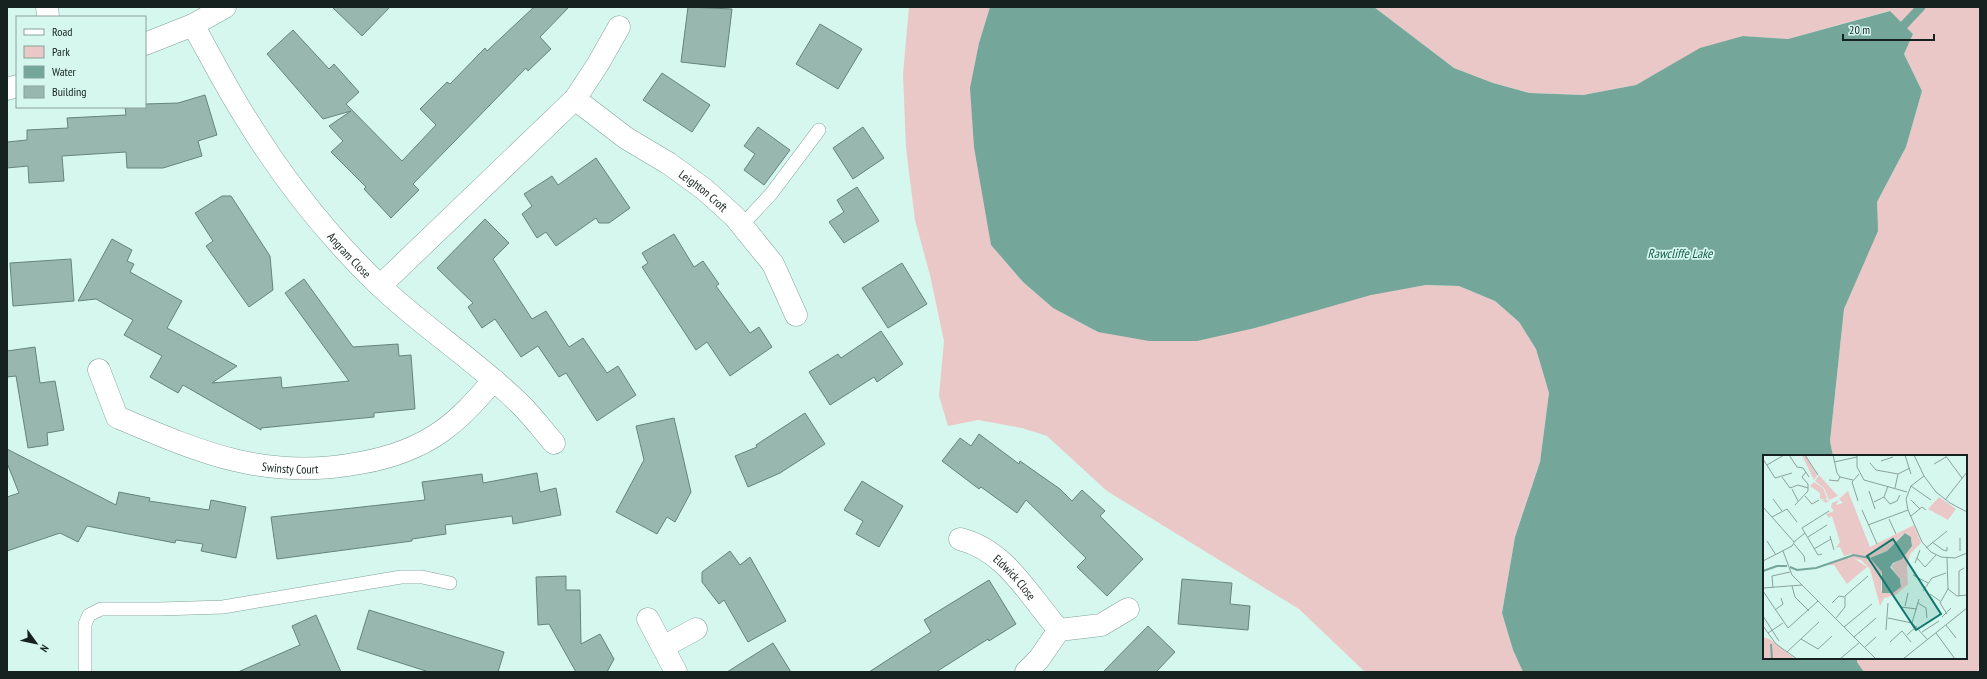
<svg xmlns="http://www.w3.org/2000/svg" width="1987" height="679" viewBox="0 0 1987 679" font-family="'PT Sans Narrow',sans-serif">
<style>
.green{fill:#e9c8c7}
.water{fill:#75a69a}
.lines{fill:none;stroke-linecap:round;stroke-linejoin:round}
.stream{stroke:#75a69a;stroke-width:9}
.building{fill:#98b8af;stroke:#65847c}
.service-casing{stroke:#83a29a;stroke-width:14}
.minor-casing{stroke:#83a29a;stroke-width:23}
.service{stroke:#fff;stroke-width:13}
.minor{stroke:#fff;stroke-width:22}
.labels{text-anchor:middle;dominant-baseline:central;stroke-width:3.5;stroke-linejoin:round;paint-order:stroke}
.street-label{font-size:12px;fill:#15221f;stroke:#d6f7ee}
.water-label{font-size:13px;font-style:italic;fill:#1a5b4f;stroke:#d6f7ee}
.inset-river{fill:none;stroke:#75a69a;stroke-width:2}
.inset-road{fill:none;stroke:#89a29b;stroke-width:1}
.view{fill:#0f766e;fill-opacity:0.15;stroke:#0f766e;stroke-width:2}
.inset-edge{fill:none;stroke:#15221f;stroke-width:2}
</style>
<rect width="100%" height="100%" fill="#d6f7ee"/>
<g class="green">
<polygon points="909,7 990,7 979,43 991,245 1023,282 1053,308 1098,332 1255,328 1371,294 1426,285 1459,286 1495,301 1519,322 1536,349 1549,393 1540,462 1515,537 1502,613 1513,650 1523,672 1365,672 1299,609 1107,491 1047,436 1022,428 978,420 948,426 939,396 944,341 930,275 915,220 906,148 903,74"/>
<polygon points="1374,7 1980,7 1980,672 1864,672 1857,662 1857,658 1966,658 1966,456 1833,456 1830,441 1844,309 1877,231 1877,202 1906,147 1922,91 1904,54 1913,34 1889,11 1788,39 1743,36 1666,68 1636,85 1583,95 1531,93 1493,83 1454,68"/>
</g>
<polygon class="water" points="990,7 1374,7 1454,68 1493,83 1530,93 1583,95 1636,85 1700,48 1743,36 1788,39 1890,11 1913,34 1904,54 1922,91 1906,147 1877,202 1878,231 1844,309 1830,441 1833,456 1764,456 1764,658 1857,658 1857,662 1864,672 1523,672 1513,650 1502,613 1515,537 1540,462 1549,393 1536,349 1519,322 1495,301 1459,286 1426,285 1371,295 1255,328 1197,341 1149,341 1098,332 1053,308 1023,282 991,245 974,147 970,88 979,43"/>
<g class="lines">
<polyline class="stream" points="1904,25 1921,7"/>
</g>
<g class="building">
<polygon points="332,7 390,7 362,36"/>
<polygon points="534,7 569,7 540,37 551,49 528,71 526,68 413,184 419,190 391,218 364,189 366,187 331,152 343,141 329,126 351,111 323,119 267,54 293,30 329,69 334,64 359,92 346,104 402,161 436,125 420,109 447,82 450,84 485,48 487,51"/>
<polygon points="688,7 732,9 725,67 681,62"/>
<polygon points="820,24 862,49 838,89 796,64"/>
<polygon points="662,73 710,105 692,132 643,100"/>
<polygon points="205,95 217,135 198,141 202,156 163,168 127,168 126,152 62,156 64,181 29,183 28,166 7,168 7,142 27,140 27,130 68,128 67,118 126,115 125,107 145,107 145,104 178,103"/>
<polygon points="758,127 790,150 764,185 744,170 755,154 744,146"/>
<polygon points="863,127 884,158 853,179 833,148"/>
<polygon points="596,158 630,208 609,223 599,223 596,218 556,246 546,232 537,238 522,214 532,206 524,194 552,176 558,185"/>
<polygon points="857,187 879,221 844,243 829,222 844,212 837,200"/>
<polygon points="222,196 231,196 270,256 273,290 249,307 206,246 213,241 195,213"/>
<polygon points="485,219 509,243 493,259 532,319 546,311 569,347 583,338 607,373 618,366 636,395 597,421 566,373 559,377 538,346 521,357 495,319 482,328 468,307 473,303 437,268"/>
<polygon points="674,234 694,267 703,261 719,284 716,286 750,333 759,327 772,347 730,376 707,342 696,350 642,267 648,263 642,253"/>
<polygon points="112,239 132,250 127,261 134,264 130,272 182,301 167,328 237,366 212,383 281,377 282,388 349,381 285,293 304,279 353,347 398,344 399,356 411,355 415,409 374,413 374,417 261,428 261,430 183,385 178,393 150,377 162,356 124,335 133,320 96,299 78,301"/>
<polygon points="71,259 74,301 13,306 10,263"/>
<polygon points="902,263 927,304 888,328 862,288"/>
<polygon points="881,331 903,364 877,382 874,377 830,405 809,372 838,354 841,358"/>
<polygon points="35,347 40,383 55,381 64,430 47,433 48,445 28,448 16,376 7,377 7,351"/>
<polygon points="805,413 825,444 780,473 748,487 735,456 757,447 756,445"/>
<polygon points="674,418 691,492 675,522 667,517 657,534 616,512 644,460 636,426"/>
<polygon points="979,434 1019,464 1020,461 1060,489 1072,501 1082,490 1105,511 1100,516 1143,559 1107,596 1077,567 1086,558 1026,500 1017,513 981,487 979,489 942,461 960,438 971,446"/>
<polygon points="7,449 116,505 119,492 150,498 149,501 209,510 211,500 246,507 236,558 201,551 203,544 176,540 175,543 87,526 78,542 60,533 7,551 7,497 19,493 7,463"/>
<polygon points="537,473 540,492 556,488 561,515 513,524 512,516 445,525 446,534 412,539 412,541 277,559 271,517 425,500 422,482 482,474 483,483"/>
<polygon points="862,481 903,506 879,547 856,534 863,521 844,510"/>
<polygon points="730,551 740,565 750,557 786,621 748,642 724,600 719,604 702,582 702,572"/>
<polygon points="566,576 566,590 580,590 581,644 600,634 614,659 607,672 576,672 549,624 538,625 536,577"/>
<polygon points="1182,579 1232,583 1230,604 1250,606 1248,630 1178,624"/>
<polygon points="989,580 1016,624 989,641 988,639 936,672 869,672 931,632 924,620"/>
<polygon points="369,610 504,652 498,672 429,672 357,649"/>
<polygon points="316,615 341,672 238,672 300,645 292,626"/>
<polygon points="1148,626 1175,652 1156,672 1103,672"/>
<polygon points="773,643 791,672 727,672"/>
</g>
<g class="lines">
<g class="service-casing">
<g id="service">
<polyline points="742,225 771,194 819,130"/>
<polyline points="85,672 85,624 89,615 101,609 160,609 223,607 401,577 422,577 450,583"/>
</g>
</g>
<g class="minor-casing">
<g id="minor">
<polyline points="47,7 48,17"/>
<path id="s1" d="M193,25C211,57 227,89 247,120C284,180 328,236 379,285C424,328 478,362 522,406C534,418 543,431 554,443"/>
<polyline points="145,44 193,25 225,7"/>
<polyline points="7,89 17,86"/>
<path id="s2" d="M575,99L626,138L668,163L704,189L735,217L773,264L796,315"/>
<polyline points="380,286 575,99 598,64 619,27"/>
<path id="s3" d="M99,370L117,417C202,453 266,481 360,463C389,458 418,448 442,431C462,417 478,398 494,380"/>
<path id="s4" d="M960,539C1007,551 1029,596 1059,630L1101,625L1128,609"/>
<polyline points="648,619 676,672"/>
<polyline points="663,647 696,629"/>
<polyline points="1026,672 1039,659 1059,630"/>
</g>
</g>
<use href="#service" class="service"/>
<use href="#minor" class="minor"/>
</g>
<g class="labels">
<g class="street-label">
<text stroke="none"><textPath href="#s2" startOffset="158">Leighton Croft</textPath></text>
<text stroke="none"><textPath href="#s1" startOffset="279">Angram Close</textPath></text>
<text stroke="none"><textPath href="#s3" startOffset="232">Swinsty Court</textPath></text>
<text stroke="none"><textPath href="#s4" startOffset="68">Eldwick Close</textPath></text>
</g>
<g class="water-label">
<text x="1680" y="253">Rawcliffe Lake</text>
</g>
</g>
<g transform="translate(1763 455)">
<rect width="204" height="204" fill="#d6f7ee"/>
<path d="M39,0H42L54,20L51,25ZM56,20L75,41L66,45L61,33L52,26ZM51,27L60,33L64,43L62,44L66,46L63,48L59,45L62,44H57V38L47,31ZM85,36L107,92L151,70L158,88L147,99L144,112L145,129L133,140L121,143L117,151L107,114L98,105L92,104L104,112L84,129L71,110H65L87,100L85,104L89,102L88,99L81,101L77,92L73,93L77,87L69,61L66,63L63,59L71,56L68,52L69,48L76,45L73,50L80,48L76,44ZM144,78L149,85V91L141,101L128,111L138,126V132L118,136L119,117L108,103L124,96L140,79ZM176,42L193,54L185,65L165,54ZM0,182L8,185L32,204H0Z" fill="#e9c8c7" fill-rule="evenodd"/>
<path d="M142,78L148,82L149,91L139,104L130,108L127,112L137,124L138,132L130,138H119V117L107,103L124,96Z" fill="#75a69a"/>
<path class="inset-river" d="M90,100L107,103M27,112L34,115L53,113L91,100M0,116L14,111H24M8,189L9,204"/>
<path class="inset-road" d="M26,0L34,12M42,0L55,20M70,0L74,18L77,22L90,25M94,0V12L101,25L144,37M142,0L148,19M151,0L161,21L173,37L187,48L204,57M182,0L199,23M0,4L12,23L29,18M118,6L130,2M71,7L94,2M107,8L113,15L135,19M171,9L183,2M4,10L21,0M34,12L40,13L46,22M161,21L148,31L143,44L145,55L159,87L168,97L178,102L192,103L204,98M19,22L27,33L35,30L45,33M66,25L75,26L77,22M148,31L168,45M132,33L135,19L147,13M29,34L35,46M106,36L112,54M42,41L49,49L56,45M121,42L127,49L134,46L137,40M10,44L19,56M148,45L157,54M182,45L204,17M95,46L89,27L96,19M111,47L121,42L125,31M32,50L45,36V29L39,22L43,17M0,52L31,87M99,55L114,89M148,61L159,52L163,55M9,62L24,54L34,67M126,64L133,79M105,70L145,55M67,81L71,95M45,82L64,70M4,86L13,100M169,87L180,95L184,96V92M31,89L41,101L42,107M163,93L184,76M51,94L68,84M20,96L29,120L113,204M197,96V83M59,99L55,100L39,73L66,56M154,103L162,112L173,100M184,103L185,134L194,141L204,140M0,106L29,91L32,86L42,78M152,108L157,95M150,120L165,128M29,131L32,142L46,156M0,133L39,130M10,133L9,121L27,117M0,136L25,173L55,146M160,136L169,123L183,118M167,139L177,146M196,141V116L201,113M69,148L76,141L81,142M155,148L163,153L164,163M142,151L145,138M138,152L154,154M12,155L20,149L18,143M184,159L177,148L185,134M0,161L16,186M179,162L188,153M73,163L82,152V141L105,121M125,163L149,168L164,184M149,168L156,144M183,170L193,183M0,171L13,189L34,204M81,172L109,149M123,175L125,148M159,177L176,166M5,178L20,168M173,178L192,204M144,180L154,171M91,182L113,163M38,184L55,194L69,181M127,187L139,176L148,187M102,192L113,182M24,197L56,167M77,204L97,187M140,204L204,153"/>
<path class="view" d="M130,84L178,159L153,175L104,101Z"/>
<rect width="204" height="204" class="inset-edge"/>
</g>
<rect width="1987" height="679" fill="none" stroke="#15221f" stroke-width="16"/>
<rect x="16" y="16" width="130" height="92" fill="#d6f7ee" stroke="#89a29b"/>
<rect x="24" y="29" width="20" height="6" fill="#ffffff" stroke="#89a29b"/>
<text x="52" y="36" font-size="12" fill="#15221f">Road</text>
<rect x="24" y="46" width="20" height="12" fill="#e9c8c7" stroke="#89a29b"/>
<text x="52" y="56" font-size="12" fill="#15221f">Park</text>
<rect x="24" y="66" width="20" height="12" fill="#75a69a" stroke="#89a29b"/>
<text x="52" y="76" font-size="12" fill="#15221f">Water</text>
<rect x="24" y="86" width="20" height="12" fill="#98b8af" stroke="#89a29b"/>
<text x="52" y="96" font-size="12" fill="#15221f">Building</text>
<g transform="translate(36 643) rotate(123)" stroke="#d6f7ee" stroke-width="3" paint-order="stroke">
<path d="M0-3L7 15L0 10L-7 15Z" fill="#15221f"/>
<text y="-6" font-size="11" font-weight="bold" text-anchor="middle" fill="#15221f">N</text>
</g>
<path d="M1843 34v6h91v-6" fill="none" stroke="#15221f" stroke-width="2"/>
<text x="1849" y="34" font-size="12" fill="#15221f" stroke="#d6f7ee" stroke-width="3" paint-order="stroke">20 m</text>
</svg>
